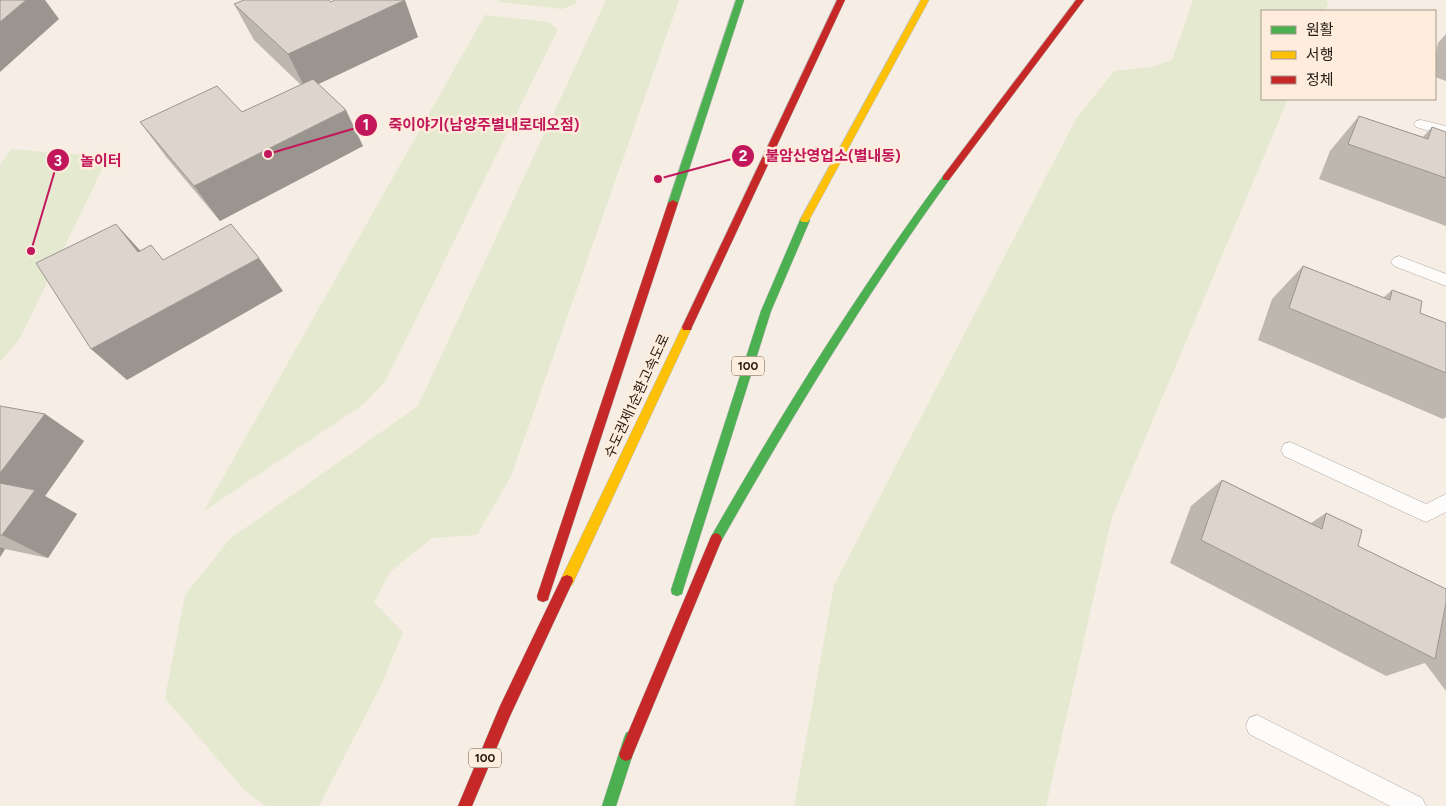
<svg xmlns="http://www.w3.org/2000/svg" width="1446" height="806" viewBox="0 0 1446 806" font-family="Figtree,'Noto Sans KR',sans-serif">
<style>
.green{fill:#e5e9cf}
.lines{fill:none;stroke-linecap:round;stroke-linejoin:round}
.lane-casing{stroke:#ada69e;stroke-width:1}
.fast-casing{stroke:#afb6b5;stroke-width:1}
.slow-casing{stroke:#afb6b5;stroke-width:1}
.jam-casing{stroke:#afb6b5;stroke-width:1}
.lane{fill:#fefcfb;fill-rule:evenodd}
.fast{fill:#4caf50;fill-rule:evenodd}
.slow{fill:#ffc107;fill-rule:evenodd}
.jam{fill:#c62828;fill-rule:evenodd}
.wall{fill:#beb7b0}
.shaded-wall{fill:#9b9590}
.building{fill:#ddd5cd;stroke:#9b9590}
.labels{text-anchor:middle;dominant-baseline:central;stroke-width:5;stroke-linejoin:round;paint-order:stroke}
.shield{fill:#feeddc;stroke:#63594f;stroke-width:1}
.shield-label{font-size:12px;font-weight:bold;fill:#211a13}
.street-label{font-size:14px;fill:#211a13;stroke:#feeddc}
.leader{fill:none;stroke:#c2185b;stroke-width:2}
.callout-dot{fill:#c2185b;stroke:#feeddc;stroke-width:2}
.mark-label{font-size:15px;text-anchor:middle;font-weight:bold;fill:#fff}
.callout-label{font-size:15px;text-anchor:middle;font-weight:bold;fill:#c2185b;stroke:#feeddc;stroke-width:5;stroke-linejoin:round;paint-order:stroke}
</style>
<rect width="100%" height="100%" fill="#f6ede4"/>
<g class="green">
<polygon points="499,0 577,0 575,4 562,9 498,2"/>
<polygon points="606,0 679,0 511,476 477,535 432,538 390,572 374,602 403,632 383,681 319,806 266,806 245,791 165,698 185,595 230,539 418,406"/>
<polygon points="1193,0 1327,0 1328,4 1325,11 1262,11 1262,99 1288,99 1112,517 1046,806 794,806 834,585 1076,119 1114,71 1152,67 1172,60"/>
<polygon points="485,15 548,22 558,29 386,380 365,403 204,511"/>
<polygon points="12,149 108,157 20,338 0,362 0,165"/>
</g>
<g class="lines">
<g class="lane-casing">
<g id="lane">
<polygon points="1421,120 1446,126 1446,136 1416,127 1414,124 1416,121"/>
<polygon points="1399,256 1446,274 1446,286 1394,266 1391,262 1394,258"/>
<polygon points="1290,442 1426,504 1446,494 1446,512 1426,522 1419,519 1284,456 1281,450 1284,444"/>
<polygon points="1257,715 1422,798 1426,806 1390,806 1249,734 1246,726 1249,718"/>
</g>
</g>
<g class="fast-casing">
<g id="fast">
<polygon points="736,0 744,0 678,203 676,205 670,205 668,203"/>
<path d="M946,175L949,176V180C865,296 791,418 720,543L716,545L712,543L710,539L712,535C783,411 858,291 943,176Z"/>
<polygon points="805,217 810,220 771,311 683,590 682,594 677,596 672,594 671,590 761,311 800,220"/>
<polygon points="631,731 636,733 638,738 616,806 602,806 624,738 626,733"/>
</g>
</g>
<g class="slow-casing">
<g id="slow">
<polygon points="921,0 929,0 808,222 802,222 800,220"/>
<polygon points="687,323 692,327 572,585 567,587 562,585 561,581 562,577 682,327"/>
</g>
</g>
<g class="jam-casing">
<g id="jam">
<polygon points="837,0 845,0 692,327 691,330 683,330 682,327"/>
<polygon points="1076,0 1084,0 949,180 943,180 943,176"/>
<polygon points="673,200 678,203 549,596 548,600 543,602 538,600 537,596 668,203"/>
<polygon points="716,533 720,535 722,539 631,759 626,761 621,759 619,754 710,539 712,535"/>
<polygon points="567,575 572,577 573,581 510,716 472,806 458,806 500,706 562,577"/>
</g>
</g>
<use href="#lane" class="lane"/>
<use href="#fast" class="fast"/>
<use href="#slow" class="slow"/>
<use href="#jam" class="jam"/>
</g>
<g class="wall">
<polygon points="331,2 418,37 318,84 363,146 220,221 167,158 140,122 242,112 301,85 254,40 234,4"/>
<polygon points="1446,34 1446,81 1435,77 1435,57 1438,43"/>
<polygon points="1359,116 1423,137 1432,127 1446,132 1446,226 1319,179 1330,151"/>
<polygon points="1303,266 1383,298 1392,290 1420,313 1446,323 1446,417 1443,419 1258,340 1272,299"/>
<polygon points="0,406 45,414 84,441 45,496 77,514 48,558 5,549 0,557"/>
<polygon points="1222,480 1311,523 1326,513 1358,546 1446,589 1446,691 1425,663 1386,676 1170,563 1191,506"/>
</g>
<g class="shaded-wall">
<polygon points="26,0 45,0 59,19 0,72 0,22"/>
<polygon points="405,0 418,37 306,90 288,54"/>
<polygon points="346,110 363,146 220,221 194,186"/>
<polygon points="116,224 147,258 138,252"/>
<polygon points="259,258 283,291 127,380 91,349"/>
<polygon points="45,414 84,441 45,496 77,514 48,558 2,535 0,486 0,473"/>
<polygon points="0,547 5,549 0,557"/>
</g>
<g class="building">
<polygon points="0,0 26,0 0,22"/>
<polygon points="244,0 329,0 331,2 335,0 405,0 288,54 234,4"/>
<polygon points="313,79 346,110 194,186 140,122 217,86 242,112"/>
<polygon points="1359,116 1428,139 1432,127 1446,132 1446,178 1348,144"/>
<polygon points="116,224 138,252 151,245 163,260 231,224 259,258 91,349 36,263"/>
<polygon points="1303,266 1390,300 1392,290 1422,301 1420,313 1446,323 1446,373 1289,308"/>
<polygon points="0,406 45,414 0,473"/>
<polygon points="1222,480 1322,529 1326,513 1362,530 1358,546 1446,589 1446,604 1446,603 1435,659 1201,540"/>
<polygon points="0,483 35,490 2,535 0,535"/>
</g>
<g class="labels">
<g class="shield">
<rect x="732" y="356.5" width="32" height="19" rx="4"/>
<rect x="469" y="748.5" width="32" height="19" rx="4"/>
</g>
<g class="shield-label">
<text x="748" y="366">100</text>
<text x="485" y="758">100</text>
</g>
<g class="street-label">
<text transform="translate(637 396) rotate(-65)">수도권제1순환고속도로</text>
</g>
</g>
<path class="leader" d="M268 154L366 125M658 179L743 156M31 251L58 160"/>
<g class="callout-dot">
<circle cx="268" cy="154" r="5"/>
<circle cx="658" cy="179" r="5"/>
<circle cx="31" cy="251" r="5"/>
<circle cx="366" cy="125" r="12"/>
<circle cx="743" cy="156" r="12"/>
<circle cx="58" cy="160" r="12"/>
</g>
<g class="mark-label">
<text x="366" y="130">1</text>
<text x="743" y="161">2</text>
<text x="58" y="166">3</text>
</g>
<g class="callout-label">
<text x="484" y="130">죽이야기(남양주별내로데오점)</text>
<text x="833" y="161">불암산영업소(별내동)</text>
<text x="101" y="166">놀이터</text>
</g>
<rect x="1261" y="10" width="175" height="90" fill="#feeddc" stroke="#a6998c"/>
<rect x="1271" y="26" width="25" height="8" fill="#4caf50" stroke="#a6998c"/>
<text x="1306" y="35" font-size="15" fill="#211a13">원활</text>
<rect x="1271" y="51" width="25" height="8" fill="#ffc107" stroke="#a6998c"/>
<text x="1306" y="60" font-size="15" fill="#211a13">서행</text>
<rect x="1271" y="76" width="25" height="8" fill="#c62828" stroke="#a6998c"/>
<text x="1306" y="85" font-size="15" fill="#211a13">정체</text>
</svg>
